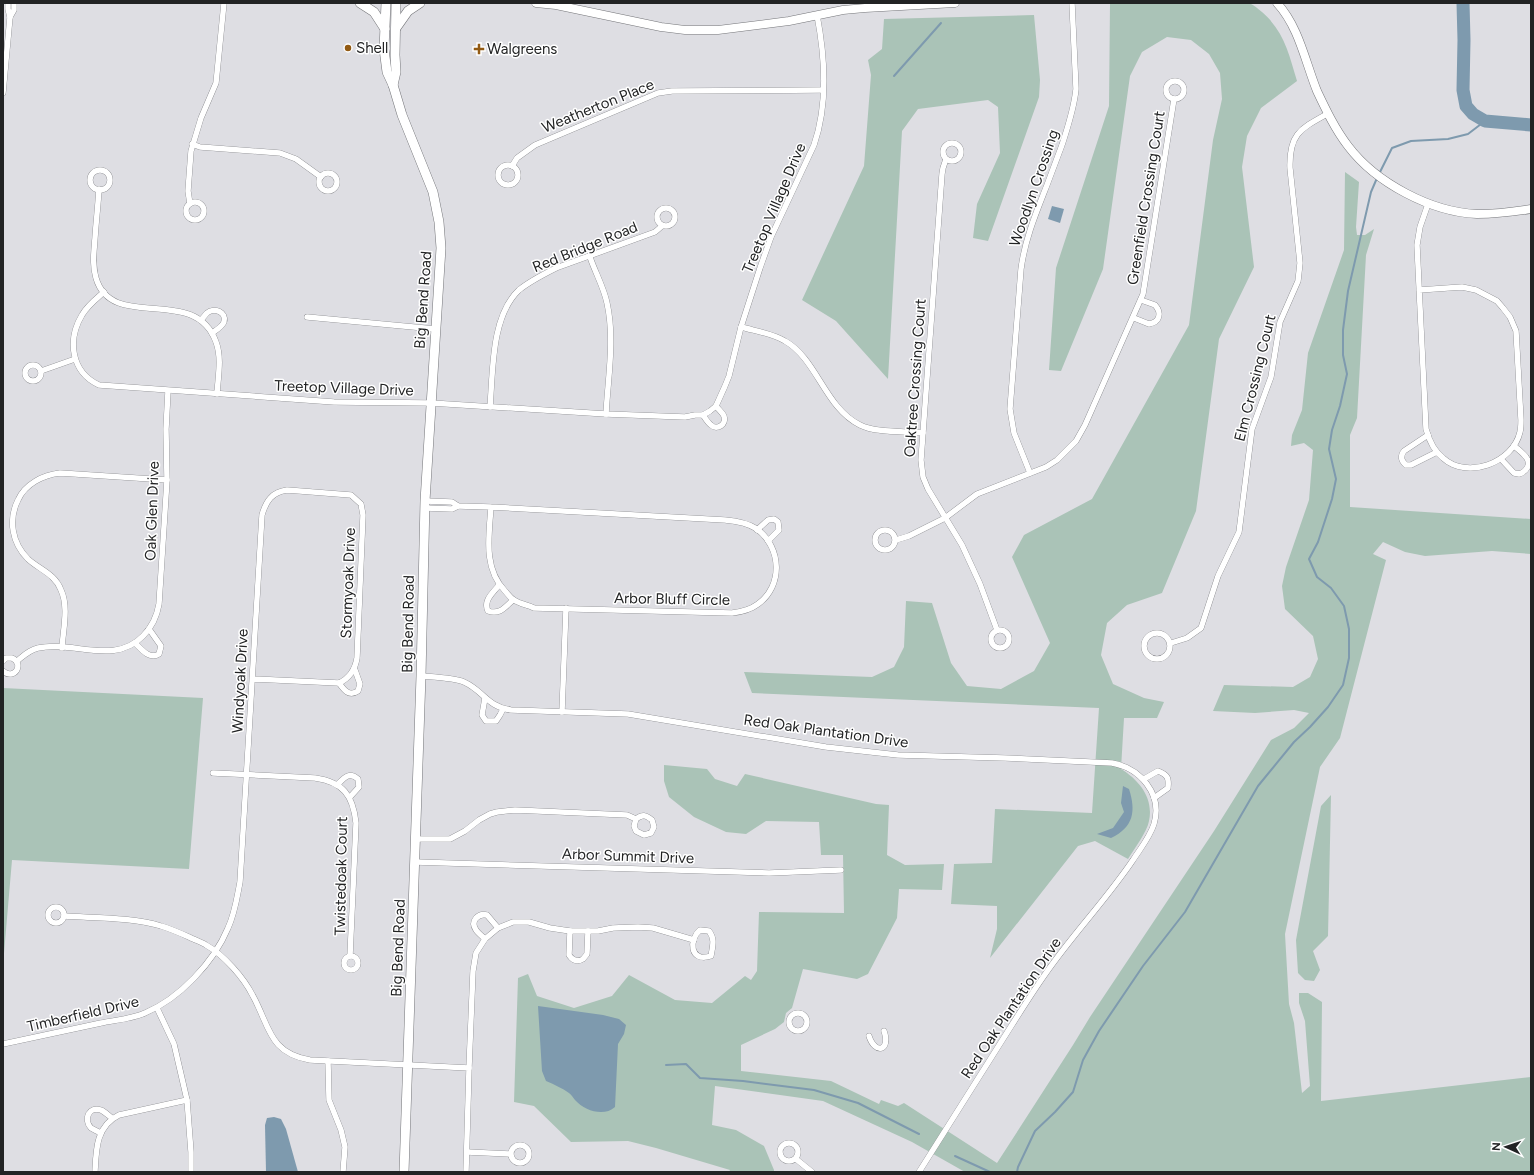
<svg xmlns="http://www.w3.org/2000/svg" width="1534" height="1175" viewBox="0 0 1534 1175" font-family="Figtree,sans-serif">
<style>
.green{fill:#aac3b7}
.water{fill:#7e9aae}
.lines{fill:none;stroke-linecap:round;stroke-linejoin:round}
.stream{stroke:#7e9aae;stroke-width:2}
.river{stroke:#7e9aae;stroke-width:13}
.street-casing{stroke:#747579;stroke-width:6}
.secondary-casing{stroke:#747579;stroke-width:9}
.primary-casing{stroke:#747579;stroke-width:10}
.street{stroke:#fff;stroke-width:5.5}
.secondary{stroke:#fff;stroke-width:8}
.primary{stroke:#fff;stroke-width:9}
.poi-dot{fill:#925a13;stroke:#fff;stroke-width:1.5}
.labels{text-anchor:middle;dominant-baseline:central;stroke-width:3;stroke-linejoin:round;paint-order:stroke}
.poi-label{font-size:15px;fill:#222324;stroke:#fff;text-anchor:start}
.street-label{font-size:15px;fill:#222324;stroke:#fff}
</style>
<rect width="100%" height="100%" fill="#dedee3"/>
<g class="green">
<path d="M1110,3H1249C1254,5 1257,8 1262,12C1284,31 1289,54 1297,81L1261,108L1247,136L1242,167L1254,267L1219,339L1196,511L1162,593L1127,605L1107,623L1101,655L1113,684L1144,698L1164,702L1157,718H1124L1121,769C1139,780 1154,798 1149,821C1147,832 1134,849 1128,859L1095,841L1078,846L990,958L997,929V906L951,904L954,864L992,863L995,809L1092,813L1099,708L752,693L744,672L872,677L894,667L904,647L906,601L932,603L951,663L967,686L1001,689L1034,671L1050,643L1012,557L1024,535L1092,499L1189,325L1213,140L1222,99L1220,73L1209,54L1191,40L1167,37L1142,52L1130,76L1103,269L1061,371L1049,370L1056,268L1109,106Z"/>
<polygon points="1034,15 1040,80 1039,97 988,241 973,238 977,204 1000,153 998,107 988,100 918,109 902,131 888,379 836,321 802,300 864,166 871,75 868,60 882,49 884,19"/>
<polygon points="1345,172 1359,182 1356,227 1357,235 1365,235 1374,229 1366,255 1357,418 1350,435 1350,507 1531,519 1531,554 1492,551 1425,556 1405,552 1383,542 1373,554 1386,560 1340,738 1320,767 1285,934 1289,1004 1294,1023 1302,1093 1310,1086 1305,1021 1299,1003 1299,993 1308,993 1322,1002 1321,1101 1531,1077 1531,1172 965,1172 912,1142 823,1101 715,1086 712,1125 736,1130 764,1146 774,1170 774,1172 729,1172 730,1170 656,1148 628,1141 571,1142 534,1106 514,1102 518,978 528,974 537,996 574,1008 612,996 629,975 675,1000 712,1003 745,976 751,980 757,971 759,912 844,913 843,855 821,855 819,822 766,821 746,834 726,832 694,817 669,797 664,781 664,765 707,769 715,779 737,786 745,774 876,804 889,805 887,855 905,865 944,864 942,890 899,889 897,918 868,974 857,979 803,969 792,1008 786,1013 784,1022 775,1029 741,1045 741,1071 831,1081 879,1104 881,1100 898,1106 904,1103 997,1163 1073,1045 1090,1017 1214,831 1271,740 1294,728 1309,713 1294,710 1255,713 1213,711 1224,685 1293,687 1310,677 1318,659 1313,636 1285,609 1282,586 1286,567 1309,500 1313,450 1304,443 1291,446 1292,435 1302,410 1308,353 1344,250"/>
<polygon points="3,688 203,698 189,869 12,860 3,965"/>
<polygon points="1331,795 1328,936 1313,951 1320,970 1314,981 1305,980 1298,973 1296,940 1321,806"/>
</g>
<g class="water">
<polygon points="1052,206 1064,209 1060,223 1048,219"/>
<path d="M1123,786L1129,789C1136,811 1134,827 1111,838L1097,834L1113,828L1124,812L1121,803Z"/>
<path d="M538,1006L603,1015L619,1019L626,1025L624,1034L618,1044L615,1107C604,1117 585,1111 575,1100C573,1098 572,1095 569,1093C562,1088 555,1085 546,1081L542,1071Z"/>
<polygon points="274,1117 281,1119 286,1129 298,1172 266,1172 265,1125 267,1118"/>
</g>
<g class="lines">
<g class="stream">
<polyline points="894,76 941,23"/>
<polyline points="1379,174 1392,148 1411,141 1448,139 1468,134 1485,121"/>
<polyline points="666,1065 686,1064 700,1078 743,1081 814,1090 858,1103 919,1134"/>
<polyline points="955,1156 990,1172"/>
<polyline points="1017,1172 1018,1167 1035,1131 1055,1112 1073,1092 1083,1060 1099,1031 1143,966 1185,912 1258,786 1294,742 1310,727 1328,707 1343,685 1349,658 1349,629 1344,606 1331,588 1317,577 1309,559 1318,542 1332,499 1336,479 1329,449 1332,430 1340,406 1347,374 1343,355 1343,330 1348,291 1371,192 1377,178"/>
</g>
<polyline class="river" points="1463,3 1464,40 1463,90 1466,106 1473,114 1485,121 1531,125"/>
<g class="street-casing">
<g id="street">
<polyline points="8,3 8,9 10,17"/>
<circle cx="1175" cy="90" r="9"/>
<polyline points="3,93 10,17 14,10 14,3"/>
<circle cx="952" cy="152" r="9"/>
<polyline points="192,144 200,147 280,153 296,159 321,177"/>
<polyline points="946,159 943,168 942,174 921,460 923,477 928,489 962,545 980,584 997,630"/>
<circle cx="508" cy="175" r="10"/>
<polyline points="512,166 517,158 535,145 658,93 672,91 823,90"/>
<circle cx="100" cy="180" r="10"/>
<circle cx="328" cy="182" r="9"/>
<path d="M99,189C98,206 96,222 95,238C94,251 92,265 96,278C112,333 195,283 216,342C222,358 218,377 217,394"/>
<circle cx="195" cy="211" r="9"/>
<polyline points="190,204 188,191 191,151 201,118 216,83 224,3"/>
<circle cx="666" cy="217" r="9"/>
<path d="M590,257C595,272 604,288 607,303C615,339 608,377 606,414"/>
<path d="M1419,290L1462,287L1476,290L1497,301L1503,308L1510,317L1516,331L1521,420C1521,424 1521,428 1520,432C1513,463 1467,480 1443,458C1434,451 1429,440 1426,429L1417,245L1420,227L1428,204"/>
<path d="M104,292C96,299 87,306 82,315C67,340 71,372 99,385L334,402L431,403L606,414L685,417L695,415H703L710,411L716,406L725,386L729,376L741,327L760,268L771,237L814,145C828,105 825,57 817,15"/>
<polyline points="307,317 435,329"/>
<path d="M1134,318L1149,324C1160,322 1162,313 1155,305L1141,300"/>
<path d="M201,320C203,318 205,315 207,313C214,307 227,312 224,322C222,327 216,330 212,333"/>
<path d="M741,327C755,331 772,333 785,341C817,359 825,408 860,425C876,433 904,431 923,433"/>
<circle cx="33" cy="373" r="8"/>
<polyline points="41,371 75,359"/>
<path d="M490,407C493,372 491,316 519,290C530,281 544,274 556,268L655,232L662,226"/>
<path d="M703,415C705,418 708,423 711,425C717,431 727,424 724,416C722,412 718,409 716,406"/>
<path d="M1428,435L1404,451C1400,456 1401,461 1406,465H1411L1437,452"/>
<path d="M1501,459L1514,473L1519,474C1526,472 1532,464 1526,457C1523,453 1518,449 1514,446"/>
<path d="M1030,473L1014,433L1010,409L1021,269C1025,239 1036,213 1047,185C1052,172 1057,158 1062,145C1068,126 1074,109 1076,89L1072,3"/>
<path d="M425,501L452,502L458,506L491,507L725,520C736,521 748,523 757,529C782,548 783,586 758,604C750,610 741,612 732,613L534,608C528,605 520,604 514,600C510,598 508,594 505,591C483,568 489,536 491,507"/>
<polyline points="425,508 452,509 458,506"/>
<circle cx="885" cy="540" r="10"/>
<polyline points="757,530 768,520 774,519 778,522 779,530 768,541"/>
<polyline points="896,540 909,536 945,518 977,494 1046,467 1057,460 1076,441 1085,425 1143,294 1174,99"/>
<path d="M499,585C493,593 483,600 488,611C500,615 505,607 513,600"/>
<circle cx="1000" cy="639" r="9"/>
<circle cx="1157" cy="646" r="13"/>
<path d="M135,643C142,650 150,660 159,654L161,646L149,629"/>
<path d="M1171,643L1187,638L1201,628L1218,576L1239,532L1252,429L1271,377L1280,322L1298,281L1300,263L1290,168C1289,134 1300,129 1327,114"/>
<path d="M62,648C63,630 69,607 61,590C55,574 40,570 28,559C12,543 8,520 18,500C25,484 43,475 60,473L167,480"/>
<path d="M3,661L6,658H12C25,664 14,681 3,671"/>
<path d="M17,661C23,656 29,650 38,648C72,640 114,666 143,636C152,627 157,616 159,604L167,480L166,429L168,391"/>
<path d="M421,676C432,677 455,678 464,682C484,691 486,706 511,710L628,714L826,747L898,755L1005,758L1112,763C1140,768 1163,794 1154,824C1150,837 1140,849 1133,860C1106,900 1073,934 1046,973C1031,994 1017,1017 1003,1039C975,1083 947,1128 919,1172"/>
<path d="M339,683C344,690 349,697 358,691L360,684L355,670"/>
<polyline points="485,698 482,715 486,721 496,721 500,715 503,709"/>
<polyline points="562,712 566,608"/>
<path d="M213,773L315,778C343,782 353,795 356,823L350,956"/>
<path d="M1144,779L1158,771C1168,775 1169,778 1168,788L1154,798"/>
<path d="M337,785C344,778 349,771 358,779L359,787L350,797"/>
<path d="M415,839H450L465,831L479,820L490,814L497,812L515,810L627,815L636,819L634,826L636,831L644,835L651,833L654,827L652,820C646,815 642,814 636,819"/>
<polyline points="415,862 769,873 841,870"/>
<circle cx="56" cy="915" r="8"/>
<path d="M64,916C93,918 134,917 161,926C171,929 180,933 189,937C195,940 201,942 206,945C224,955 244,978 253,996C270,1027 269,1053 310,1060L469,1068L466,1172"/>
<path d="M700,930L709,931C715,939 713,945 711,956C689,963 689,939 700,930Z"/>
<path d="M570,931L569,955C573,961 578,962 583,959L587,954L588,931"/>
<path d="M485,939C482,936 478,933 476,930C470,921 478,913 487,915L498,928"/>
<circle cx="351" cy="963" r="7"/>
<polyline points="157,1008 174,1044 187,1100 191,1152 191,1172"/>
<circle cx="798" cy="1022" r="9"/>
<path d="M869,1036C875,1055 891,1051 884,1031"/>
<path d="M3,1044C36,1037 68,1030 101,1023C115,1020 132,1019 145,1013C179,999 214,962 228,928C235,913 237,897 240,882L262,515C266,501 272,492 287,490L351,495L361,504L363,515L357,658C355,670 350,678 339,683L253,679"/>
<polyline points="328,1061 329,1100 341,1130 345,1147 343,1172"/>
<polyline points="469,1068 473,971 476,953 485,939 498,928 513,922 529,922 550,928 570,931 598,931 613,928 638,927 653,928 694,940"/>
<path d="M100,1133C98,1131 94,1130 91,1128C83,1119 89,1106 101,1110C105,1112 109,1116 112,1118"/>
<circle cx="789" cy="1152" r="9"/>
<circle cx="520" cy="1154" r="9"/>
<polyline points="467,1152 510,1154"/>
<polyline points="796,1159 812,1172"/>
<path d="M95,1172C96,1150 96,1126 119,1115L187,1100"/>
</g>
</g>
<g class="secondary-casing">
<g id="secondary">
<polyline points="536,3 556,5 661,27 685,30 718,30 789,21 843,10 865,8 955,3"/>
<path d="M1277,3C1299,27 1305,61 1317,91C1326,110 1335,129 1348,146C1376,183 1431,212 1477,214C1495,214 1513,212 1531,209"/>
</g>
</g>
<g class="primary-casing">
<g id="primary">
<polyline points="360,3 374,12 385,29"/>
<polyline points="386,3 384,49 387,72 393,85 402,115 433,192 439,222 441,248 425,501 421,676 404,1172"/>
<polyline points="396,28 408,11 420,3"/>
<polyline points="393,85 396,72 395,55 396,3"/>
</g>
</g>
<use href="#street" class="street"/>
<use href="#secondary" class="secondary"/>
<use href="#primary" class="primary"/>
</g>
<g class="poi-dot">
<circle cx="348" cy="48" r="4"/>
<path d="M477 43h4v4h4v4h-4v4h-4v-4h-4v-4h4z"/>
</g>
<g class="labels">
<g class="poi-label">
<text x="356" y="48">Shell</text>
<text x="487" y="49">Walgreens</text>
</g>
<g class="street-label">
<text transform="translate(598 106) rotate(-22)">Weatherton Place</text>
<text transform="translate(1034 188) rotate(-71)">Woodlyn Crossing</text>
<text transform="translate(1146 198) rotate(-81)">Greenfield Crossing Court</text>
<text transform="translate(774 208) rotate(-67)">Treetop Village Drive</text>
<text transform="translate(585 247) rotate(-22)">Red Bridge Road</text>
<text transform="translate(423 300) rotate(-86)">Big Bend Road</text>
<text transform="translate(915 378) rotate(-86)">Oaktree Crossing Court</text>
<text transform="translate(1255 378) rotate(-76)">Elm Crossing Court</text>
<text transform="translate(344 388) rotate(2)">Treetop Village Drive</text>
<text transform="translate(152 511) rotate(-88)">Oak Glen Drive</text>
<text transform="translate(348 583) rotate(-88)">Stormyoak Drive</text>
<text transform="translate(672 599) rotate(1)">Arbor Bluff Circle</text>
<text transform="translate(408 624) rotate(-89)">Big Bend Road</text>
<text transform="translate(240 681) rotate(-87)">Windyoak Drive</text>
<text transform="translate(826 731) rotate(8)">Red Oak Plantation Drive</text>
<text transform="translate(628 856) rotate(2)">Arbor Summit Drive</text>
<text transform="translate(341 876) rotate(-89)">Twistedoak Court</text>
<text transform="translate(398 948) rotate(-88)">Big Bend Road</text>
<text transform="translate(1011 1008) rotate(-56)">Red Oak Plantation Drive</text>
<text transform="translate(83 1014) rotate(-13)">Timberfield Drive</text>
</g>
</g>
<rect width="1534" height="1175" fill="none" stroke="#222324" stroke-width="8"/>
<g transform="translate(1506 1147) rotate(273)" stroke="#ffffff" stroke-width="3" paint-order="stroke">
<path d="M0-3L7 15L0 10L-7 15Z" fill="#222324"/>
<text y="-6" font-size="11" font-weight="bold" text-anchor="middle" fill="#222324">N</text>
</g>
</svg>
